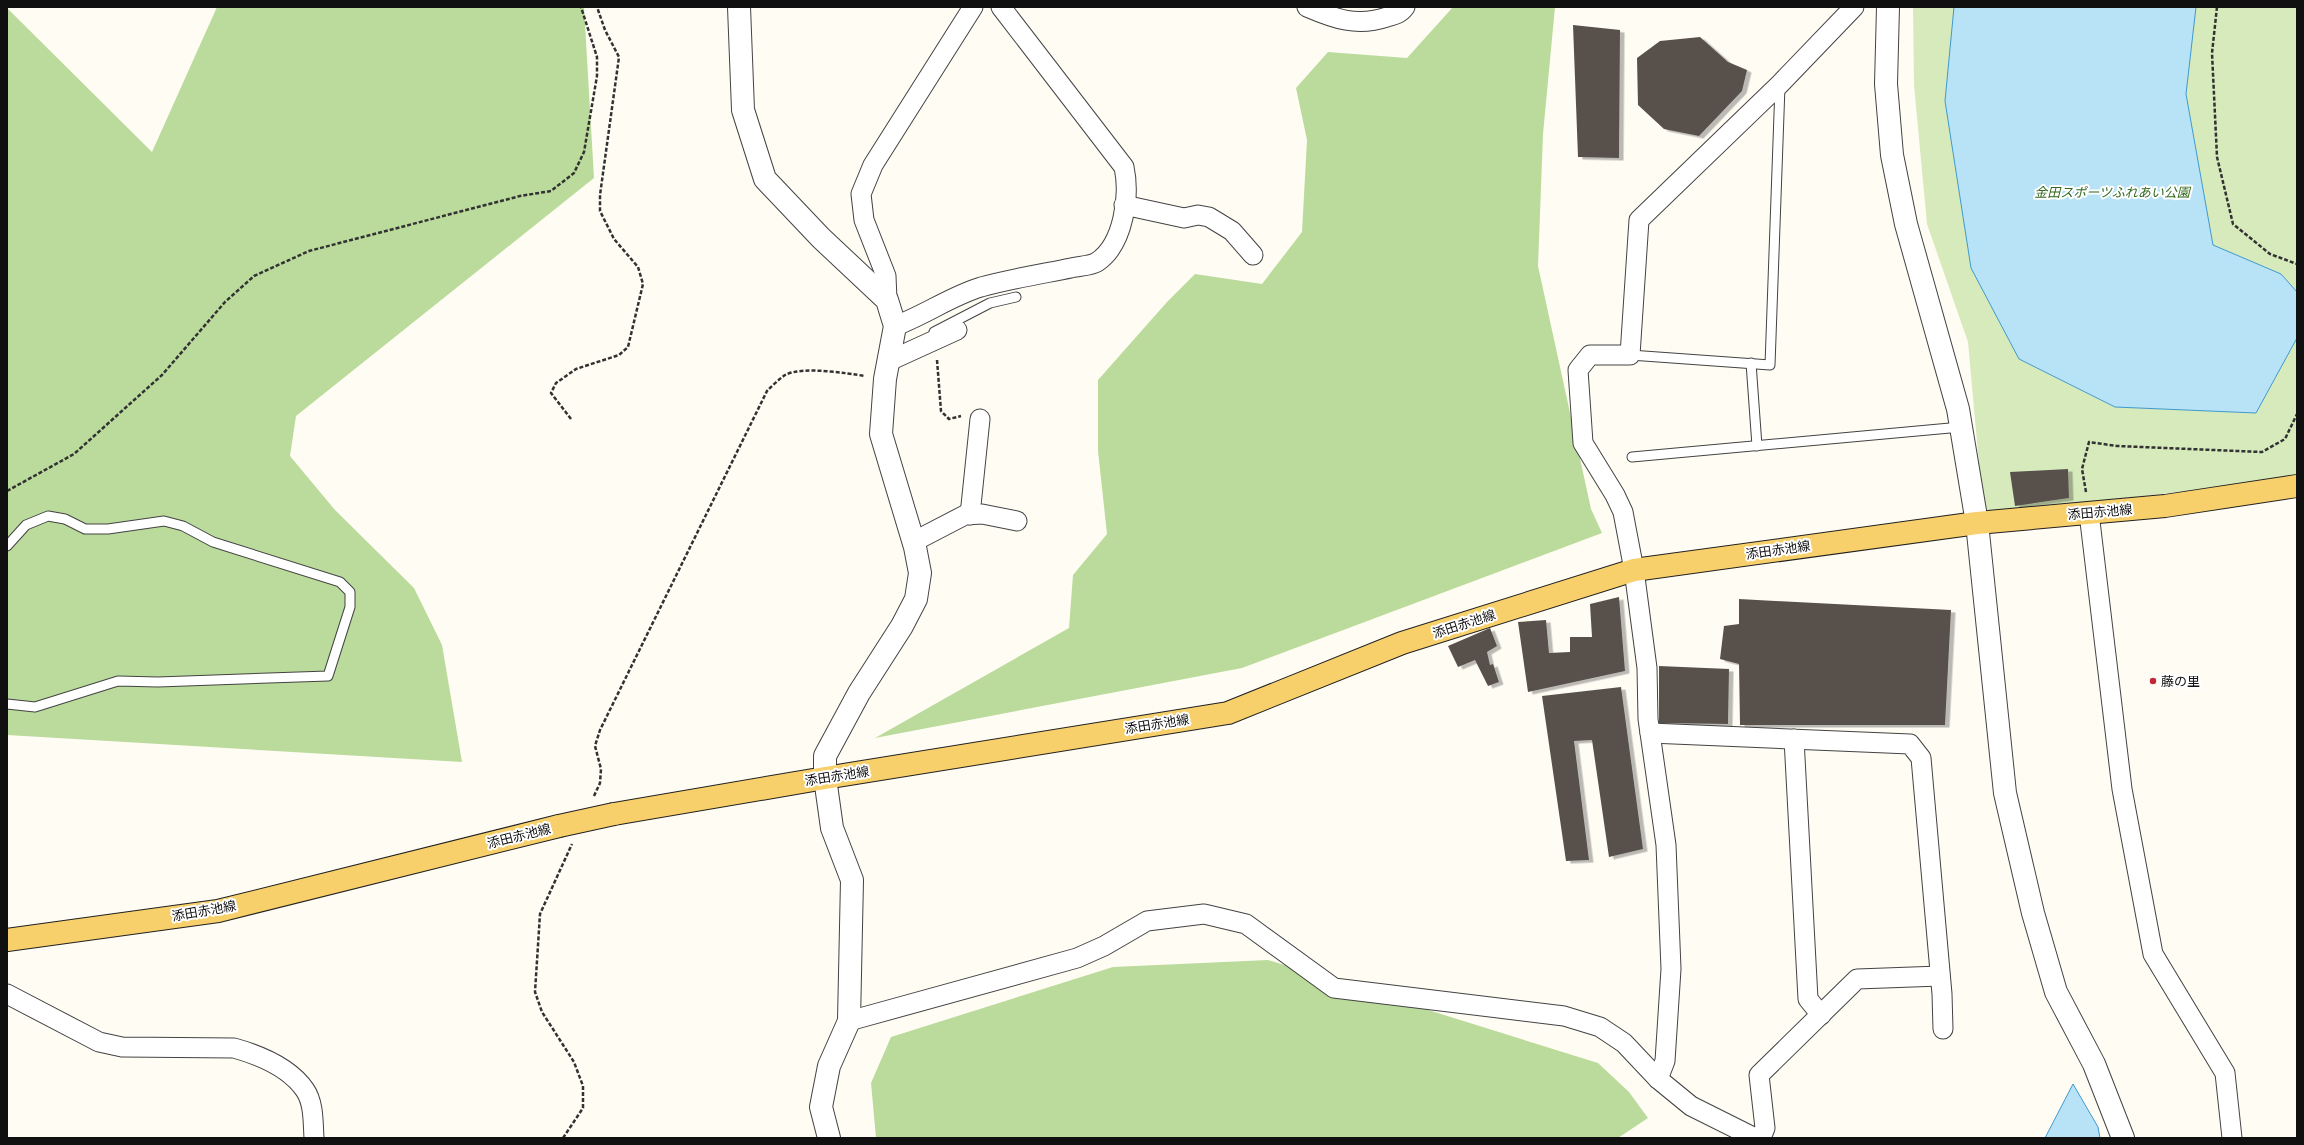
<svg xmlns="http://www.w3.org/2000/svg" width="2304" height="1145" viewBox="0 0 2304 1145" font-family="'Libre Baskerville','Noto Sans JP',serif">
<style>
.green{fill:#d6eabc}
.forest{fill:#bbdb9c}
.water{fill:#b8e2f6;stroke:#3f9ace}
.building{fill:#59514c;filter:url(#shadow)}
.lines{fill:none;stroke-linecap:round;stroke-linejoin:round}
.service-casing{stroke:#434343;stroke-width:11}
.minor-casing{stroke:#434343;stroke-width:21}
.tertiary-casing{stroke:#434343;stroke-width:24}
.primary-casing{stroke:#212121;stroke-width:24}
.path{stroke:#323232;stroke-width:2.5;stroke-dasharray:4 2;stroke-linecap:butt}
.service{stroke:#fff;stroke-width:9}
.minor{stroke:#fff;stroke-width:19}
.tertiary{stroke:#fff;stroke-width:22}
.primary{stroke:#f8d06b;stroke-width:22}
.primary-bridge-casing{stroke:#212121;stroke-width:24;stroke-linecap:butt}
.primary-bridge{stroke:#f8d06b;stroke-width:22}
.poi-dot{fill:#c22734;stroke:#fff;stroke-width:1.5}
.labels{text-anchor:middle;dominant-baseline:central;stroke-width:4;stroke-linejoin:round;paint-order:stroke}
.park-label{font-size:13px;font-style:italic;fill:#32691f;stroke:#fff}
.street-label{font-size:13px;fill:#101010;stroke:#fff}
.poi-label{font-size:13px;fill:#101010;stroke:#fff;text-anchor:start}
</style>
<defs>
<filter id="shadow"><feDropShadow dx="4.5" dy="2.5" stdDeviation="0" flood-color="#0004"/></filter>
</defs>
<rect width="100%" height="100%" fill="#fffcf4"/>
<polygon class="green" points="1913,7 2297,7 2297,478 2001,513 1983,508 1968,342 1927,224 1914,85"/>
<g class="forest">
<polygon points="217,7 584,7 594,178 296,416 290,456 335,510 414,588 442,645 462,762 7,735 7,8 152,152"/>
<polygon points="1453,7 1555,7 1543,134 1538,266 1591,509 1602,533 1242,668 875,738 1069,628 1073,575 1107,534 1098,451 1098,380 1167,302 1195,274 1262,284 1302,232 1307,140 1296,88 1328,52 1407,58"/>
<polygon points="1268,960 1598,1063 1629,1092 1648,1118 1618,1138 876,1138 871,1083 891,1037 1113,967"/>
</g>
<g class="water">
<polygon points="1954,7 2196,7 2186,94 2213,245 2281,274 2297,292 2297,338 2256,413 2115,407 2019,359 1971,268 1945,101"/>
<polygon points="2073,1084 2098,1127 2100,1138 2045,1138"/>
</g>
<g class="building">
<polygon points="1573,25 1620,30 1619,158 1578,157"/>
<polygon points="1700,37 1728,62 1747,70 1742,91 1699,136 1664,129 1638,105 1637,58 1660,41"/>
<polygon points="2068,469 2069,498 2015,506 2010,472"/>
<polygon points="1619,597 1625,671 1528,692 1518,622 1546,620 1549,653 1570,652 1570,637 1592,637 1590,604"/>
<polygon points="1739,599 1951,610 1945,725 1740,725 1739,664 1720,659 1724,626 1739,624"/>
<polygon points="1490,628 1497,646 1487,652 1490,665 1493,664 1499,682 1488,686 1475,660 1458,667 1448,646"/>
<polygon points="1659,666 1729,669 1728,724 1659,723"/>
<polygon points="1621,687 1643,849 1609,857 1592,740 1574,741 1589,860 1566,861 1542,696"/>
</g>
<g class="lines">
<g class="service-casing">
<g id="service">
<polyline points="934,332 990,303 1016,297"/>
<polyline points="1630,355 1770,365 1780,86"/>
<polyline points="1751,363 1757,446"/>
<polyline points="1632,457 1961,427"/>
<polyline points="7,546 26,525 48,516 65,519 85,529 108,529 164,521 183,526 213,542 340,582 350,592 350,607 328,676 158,682 118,681 35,707 7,704"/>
</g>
</g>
<g class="minor-casing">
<g id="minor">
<path d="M1307,7C1335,19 1357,27 1387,17C1394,15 1400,14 1405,7"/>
<polyline points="1124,205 1184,218 1198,215 1209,217 1232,231 1253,255"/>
<polyline points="887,300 886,276 864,220 861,194 873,165 973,7"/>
<path d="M895,326C925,315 951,296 981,287C1010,279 1041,274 1071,268C1078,266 1091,266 1097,262C1124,244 1130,195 1124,167L1001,7"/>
<polyline points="889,361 957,330"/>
<polyline points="2089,513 2122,789 2153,954 2225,1073 2232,1138"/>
<polyline points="970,515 980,419"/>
<polyline points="913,542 965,515 982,514 1017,521"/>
<polyline points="1650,733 1910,744 1921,758 1942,994 1943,1029"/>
<polyline points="1794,739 1808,999 1821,1015"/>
<path d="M7,994L99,1042L122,1047L234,1048C259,1055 290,1068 305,1090C314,1103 313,1123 314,1138"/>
<polyline points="849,1021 1077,958 1104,946 1147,921 1204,914 1246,924 1334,988 1564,1016 1600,1027 1624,1043 1658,1079 1691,1106 1755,1138"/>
<polyline points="1658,1079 1665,1061 1671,969 1666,845 1648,719 1647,668 1634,570 1623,512 1615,495 1583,443 1578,370 1590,355 1630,355 1639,220 1780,84 1854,7"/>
<polyline points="1761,1138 1765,1128 1759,1075 1857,979 1940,976"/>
</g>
</g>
<g class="tertiary-casing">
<g id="tertiary">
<polyline points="739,7 743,110 765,179 821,238 887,300 895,326 885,379 881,434 915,547 920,573 916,599 902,626 859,693 825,756 825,778 832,828 852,880 849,1021 829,1066 821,1107 829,1138"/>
<polyline points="1888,7 1886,84 1892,155 1906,224 1958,409 1977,523 2005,793 2033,913 2056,992 2094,1064 2123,1138"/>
</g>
</g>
<g class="primary-casing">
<g id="primary">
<polyline points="614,814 825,778 1228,713 1402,643 1634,570 1977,523 2165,506 2297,486"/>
<polyline points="7,940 218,911 559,826"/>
</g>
</g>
<g class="path">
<polyline points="2217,7 2212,53 2217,157 2233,224 2270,254 2297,264"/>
<polyline points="937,360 941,411 949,419 961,416"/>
<polyline points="571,419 551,393 556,383 576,369 619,355 628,347 643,284 638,267 614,239 600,211 600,195 619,57 605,30 597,7"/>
<polyline points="7,491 74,454 162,375 225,302 254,276 309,251 520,196 551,191 574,173 584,152 597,76 597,57 581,7"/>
<polyline points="2086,492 2082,469 2089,442 2117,446 2262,452 2285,439 2297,414"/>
<path d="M594,796L600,783L601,769L595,746L600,730L767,391C772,386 779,379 785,375C802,366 846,373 865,376"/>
<polyline points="563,1138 583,1108 583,1086 574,1062 542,1012 535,992 540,914 572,844"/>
</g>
<use href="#service" class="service"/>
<use href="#minor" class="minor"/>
<use href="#tertiary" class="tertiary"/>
<use href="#primary" class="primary"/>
<g class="primary-bridge-casing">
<polyline id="primary-bridge" points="559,826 614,814"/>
</g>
<use href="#primary-bridge" class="primary-bridge"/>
</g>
<circle class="poi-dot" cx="2153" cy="681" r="4"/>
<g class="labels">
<g class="park-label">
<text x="2112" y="192">金田スポーツふれあい公園</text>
</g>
<g class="street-label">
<text transform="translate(2100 512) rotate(-5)">添田赤池線</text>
<text transform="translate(1778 550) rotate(-8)">添田赤池線</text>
<text transform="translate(1464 624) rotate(-18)">添田赤池線</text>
<text transform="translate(1157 724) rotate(-9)">添田赤池線</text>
<text transform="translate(837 776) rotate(-9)">添田赤池線</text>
<text transform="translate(519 836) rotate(-14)">添田赤池線</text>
<text transform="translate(204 911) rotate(-10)">添田赤池線</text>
</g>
<g class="poi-label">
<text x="2161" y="681">藤の里</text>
</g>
</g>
<rect width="2304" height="1145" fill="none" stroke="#101010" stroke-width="16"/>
</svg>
